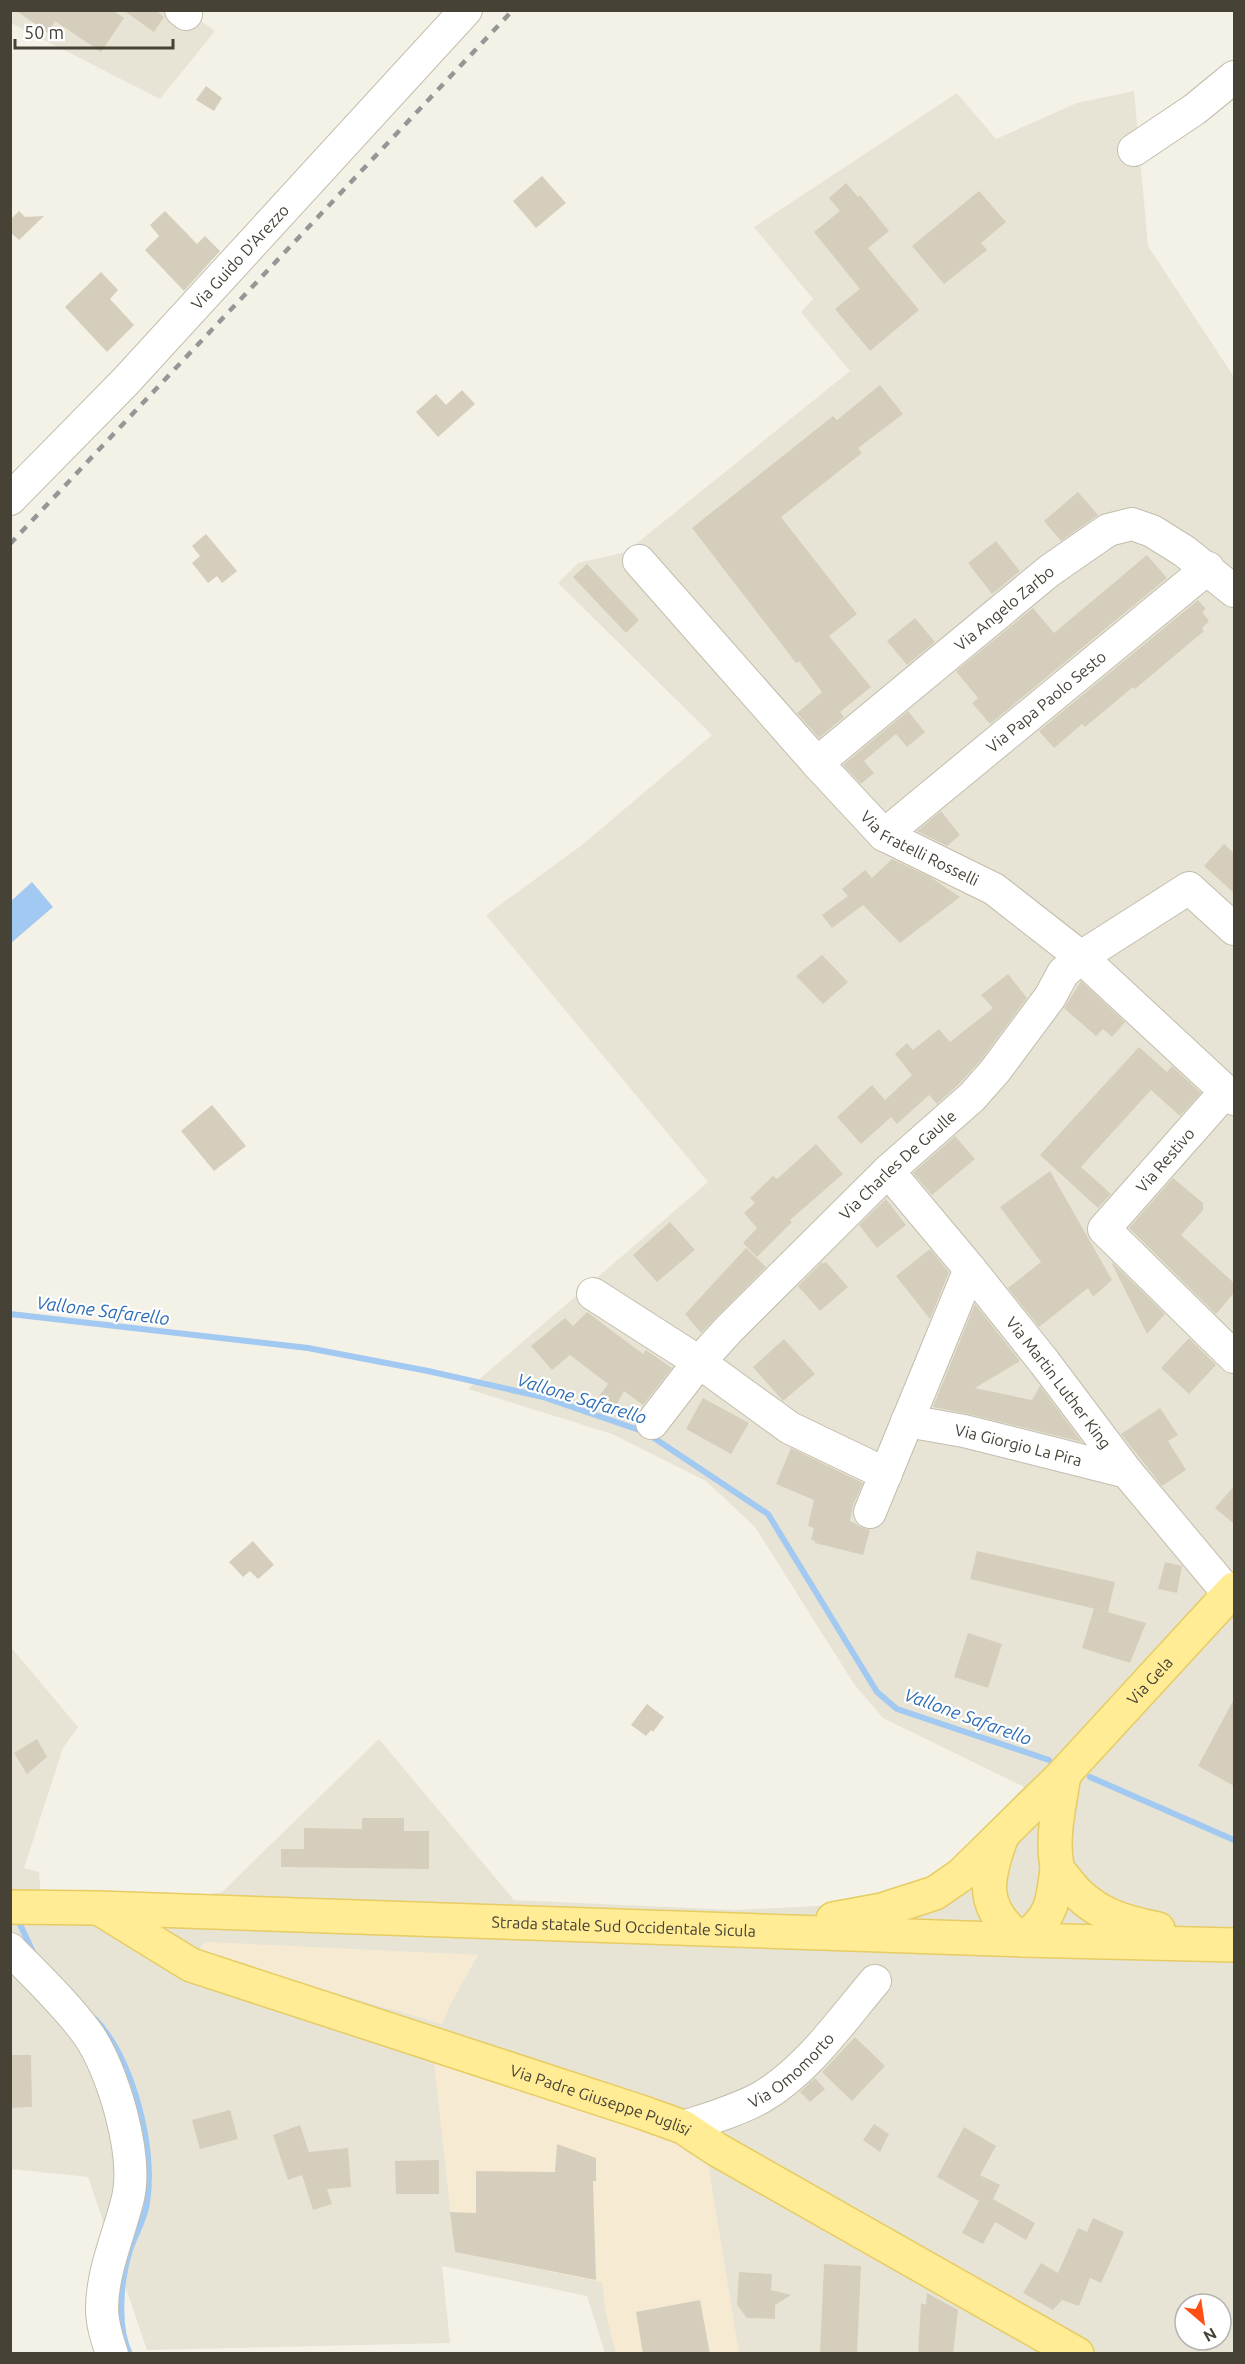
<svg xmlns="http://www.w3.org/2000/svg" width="1245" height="2364" viewBox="0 0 1245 2364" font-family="Ubuntu,sans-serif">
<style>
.residential{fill:#e8e4d5;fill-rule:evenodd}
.commercial{fill:#f6ebd2}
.water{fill:#a2c9f2}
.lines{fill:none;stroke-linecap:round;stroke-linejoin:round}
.stream{stroke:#a2c9f2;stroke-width:6}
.building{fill:#d6cebc}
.minor-casing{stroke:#c2bdac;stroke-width:34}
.major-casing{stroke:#e6cc62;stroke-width:36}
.minor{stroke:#fff;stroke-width:32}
.major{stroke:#ffec95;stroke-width:33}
.rail{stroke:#969696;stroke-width:4.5;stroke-dasharray:8 8;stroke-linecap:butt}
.labels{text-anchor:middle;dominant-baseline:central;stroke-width:4.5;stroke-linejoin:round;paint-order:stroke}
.street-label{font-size:16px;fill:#474236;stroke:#fff}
.water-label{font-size:18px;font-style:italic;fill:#2c6db5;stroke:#fff}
</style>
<rect width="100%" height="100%" fill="#f4f1e7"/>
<g class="residential">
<polygon points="10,11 187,11 215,31 160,99 11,23"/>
<path d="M1134,91L1148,246L1234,377V2353H605L587,2296L442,2266L450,2343L147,2350L88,2177L11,2169L10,1646L78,1727L63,1748L24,1868L39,1872L41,1896L181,1899L222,1892L379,1739L514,1900L735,1910L857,1904L935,1877L1024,1787L883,1718L854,1684L755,1527L706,1481L612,1434L468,1389L708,1182L486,915L582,845L712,735L558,583L578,563L626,552L850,371L801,312L813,299L754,227L957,93L996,139L1077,103ZM1185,2304H1221V2340H1185Z"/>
</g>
<g class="commercial">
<polygon points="207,1942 478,1955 451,2003 442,2024 206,1955 200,1950 201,1946"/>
<polygon points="434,2062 538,2097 608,2116 632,2126 670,2135 708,2164 739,2353 616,2353 606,2314 602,2282 455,2252"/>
</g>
<polygon class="water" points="32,882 53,907 11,943 11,901"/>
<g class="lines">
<g class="stream">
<polyline points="10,1314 308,1348 428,1371 543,1397 645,1432 768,1514 877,1692 897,1709 1049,1760"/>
<polyline points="1090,1777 1234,1840"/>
<polyline points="17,1918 34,1954"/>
<path d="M95,2019C133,2059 156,2148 147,2203C145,2219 135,2235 130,2250C121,2279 116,2326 130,2354"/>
</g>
</g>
<g class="building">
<polygon points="15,10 112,10 124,18 101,52 55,21 48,33"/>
<polygon points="123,10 155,10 164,17 154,32"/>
<polygon points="206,86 222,98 214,111 196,100"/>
<polygon points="542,176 566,203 536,228 513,201"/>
<polygon points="846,183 858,197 860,195 889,231 868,248 919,310 870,351 835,309 860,289 814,232 840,211 829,198"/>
<polygon points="979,191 1006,222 981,243 987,250 944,284 912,246"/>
<polygon points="19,211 25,217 44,216 19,240 10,232 10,220"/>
<polygon points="165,211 197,244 205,236 220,251 184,291 145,250 159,236 150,225"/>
<polygon points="101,272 118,290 110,299 134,325 107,352 65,307"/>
<polygon points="880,385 903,414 858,448 862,453 781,517 857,614 829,636 871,687 840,712 844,717 819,738 797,713 822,692 799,661 796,663 692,528 833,416 837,420"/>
<polygon points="462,390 475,404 438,437 416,412 436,394 446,405"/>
<polygon points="1078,492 1098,515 1061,541 1044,521"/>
<polygon points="206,534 237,571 222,583 217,576 208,583 192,563 200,556 192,546"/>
<polygon points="996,541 1020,571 992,594 968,563"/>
<polygon points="1147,555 1167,578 990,724 972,703 978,698 956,671 1033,608 1054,633"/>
<polygon points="587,564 639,620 626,633 573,577"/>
<polygon points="1198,600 1206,609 1202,612 1209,621 1202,628 1204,631 1135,689 1133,687 1085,727 1082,724 1054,748 1039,731"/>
<polygon points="915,618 935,642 907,665 887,641"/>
<polygon points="908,711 925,732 907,747 896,734 864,761 874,773 861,784 843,765"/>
<polygon points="941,811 960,835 947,846 917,831"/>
<polygon points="1224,844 1234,853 1234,893 1204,866"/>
<polygon points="892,859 930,877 960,897 900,943 863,905 832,928 822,915 848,896 842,889 865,870 872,878"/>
<polygon points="822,955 848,982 823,1004 796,976"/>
<polygon points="1008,974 1027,998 981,1060 959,1084 937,1104 929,1095 897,1124 891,1117 861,1144 837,1117 872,1085 885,1100 912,1075 895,1054 907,1043 913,1050 939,1029 950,1042 993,1008 981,995"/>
<polygon points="1081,981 1125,1022 1112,1037 1103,1029 1096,1036 1064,1008"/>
<polygon points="1139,1047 1167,1072 1172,1066 1201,1093 1180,1116 1151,1090 1081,1167 1111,1194 1098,1208 1040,1155"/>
<polygon points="212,1105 246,1146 214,1171 181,1131"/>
<polygon points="955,1136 975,1159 932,1195 913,1173"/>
<polygon points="816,1144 843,1174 790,1220 792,1222 757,1257 743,1243 757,1228 744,1213 755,1203 750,1198 773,1176 777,1179"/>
<polygon points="1050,1171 1112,1280 1093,1297 1088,1288 1039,1327 1008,1288 1041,1262 1000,1207"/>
<polygon points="1173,1178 1203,1203 1203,1210 1181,1235 1234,1283 1234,1293 1216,1314 1129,1228"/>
<polygon points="886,1199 906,1225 877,1248 859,1225"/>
<polygon points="670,1222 695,1250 657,1282 633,1255"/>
<polygon points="746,1248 766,1267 701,1333 685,1314"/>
<polygon points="930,1249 949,1272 930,1319 896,1276"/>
<polygon points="822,1262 823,1264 826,1262 848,1287 820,1311 798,1286"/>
<polygon points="1113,1263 1165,1314 1147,1334 1112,1264"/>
<polygon points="975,1304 1020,1361 975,1388 1032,1400 1040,1386 1082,1442 968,1414 933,1407"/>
<polygon points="587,1312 643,1354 646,1350 672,1368 643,1405 624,1391 617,1404 598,1398 608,1384 570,1355 552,1370 531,1346 565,1318 573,1326"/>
<polygon points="1189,1338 1216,1365 1189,1394 1161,1368"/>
<polygon points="784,1339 815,1374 783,1401 753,1367"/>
<polygon points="703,1398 749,1423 731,1454 686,1429"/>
<polygon points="1160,1408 1178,1435 1168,1441 1186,1470 1162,1486 1121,1434"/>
<polygon points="791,1448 863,1483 853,1505 850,1521 863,1528 870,1530 863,1555 815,1543 815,1541 811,1540 814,1528 808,1526 814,1500 776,1484"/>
<polygon points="1234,1486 1234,1524 1215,1508"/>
<polygon points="253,1541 274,1565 258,1579 250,1571 243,1577 229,1562"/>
<polygon points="977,1551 1115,1582 1108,1612 970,1579"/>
<polygon points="1165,1562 1182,1566 1177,1593 1158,1589"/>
<polygon points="1094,1608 1146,1623 1130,1663 1082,1648"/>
<polygon points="968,1633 1002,1644 988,1688 954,1677"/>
<polygon points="1234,1699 1234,1786 1198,1766"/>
<polygon points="647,1704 664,1717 653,1732 651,1730 646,1736 631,1725"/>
<polygon points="37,1739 47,1757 27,1774 14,1753"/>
<polygon points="362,1818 404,1818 404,1831 429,1831 429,1869 281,1867 281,1849 304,1849 304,1828 362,1829"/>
<polygon points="855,2037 885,2066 852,2101 822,2072"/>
<polygon points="10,2055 31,2055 32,2107 10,2108"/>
<polygon points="815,2078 825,2089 810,2102 800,2092"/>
<polygon points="230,2110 238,2139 200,2149 192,2120"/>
<polygon points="874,2124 889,2134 880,2152 863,2140"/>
<polygon points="300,2125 309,2152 348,2148 351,2187 327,2189 332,2204 313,2210 302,2175 288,2180 273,2135"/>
<polygon points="964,2127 996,2146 980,2175 1000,2185 993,2199 1035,2223 1026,2240 995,2222 983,2244 962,2233 979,2201 937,2177"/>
<polygon points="557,2144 596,2158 596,2181 593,2181 596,2280 455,2252 450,2212 476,2213 476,2171 555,2172"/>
<polygon points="439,2160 439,2194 396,2194 395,2161"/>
<polygon points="1093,2218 1124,2232 1101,2283 1090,2278 1079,2306 1062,2300 1053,2310 1023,2293 1041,2263 1058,2273 1078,2228 1087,2232"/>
<polygon points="824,2264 861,2266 857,2354 820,2354"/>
<polygon points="739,2272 772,2274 771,2290 791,2295 775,2305 775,2319 747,2318 737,2305"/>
<polygon points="927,2293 958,2310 953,2354 918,2354 921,2303 926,2305"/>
<polygon points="700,2300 710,2354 643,2354 636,2312"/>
</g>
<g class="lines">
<g class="minor-casing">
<g id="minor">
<polyline points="181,10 186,14"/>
<polyline points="1134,150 1195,109 1234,77"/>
<path id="s1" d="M10,499L125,382L466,10"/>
<path id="s2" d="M639,561L817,763L884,835L994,889L1081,957L1234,1099"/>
<path id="s3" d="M817,763L1049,571L1108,530L1132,524L1152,531L1184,551L1234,591"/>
<path id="s4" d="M884,835L1208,568"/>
<polyline points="1226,1091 1104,1229 1234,1357"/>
<path id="s5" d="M888,1171L970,1269L1045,1363L1127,1472L1229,1594"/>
<polyline points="593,1294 699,1362 790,1428 886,1474"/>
<path id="s6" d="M907,1421L964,1431L1127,1472"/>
<path id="s7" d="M652,1423L699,1362L730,1328L888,1171L972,1097L995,1071L1050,997L1063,973L1081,957L1189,888L1234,929"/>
<polyline points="870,1512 970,1269"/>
<path d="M10,1949C36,1976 65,2003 87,2033C113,2069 138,2155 128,2198C119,2235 102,2271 102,2309C102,2324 107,2339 112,2354"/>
<path id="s8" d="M683,2127C708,2119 736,2111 760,2098C807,2071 841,2021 875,1981"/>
</g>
</g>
<g class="major-casing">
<g id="major">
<path d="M1064,1774C1060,1804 1051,1836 1057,1866C1058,1871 1063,1876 1067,1881C1090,1912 1121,1922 1158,1929"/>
<path d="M1002,1836C985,1881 980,1909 1022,1940C1052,1918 1053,1903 1057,1868"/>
<path id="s9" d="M10,1907L98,1908L1022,1940L1234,1945"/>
<path id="s10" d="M100,1909L191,1965L641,2112L683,2127L716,2149L1077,2354"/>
<path id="s11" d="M833,1919L882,1910L935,1893L961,1875L1064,1774L1234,1589"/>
</g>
</g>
<use href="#minor" class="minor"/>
<use href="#major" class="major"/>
<polyline class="rail" points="10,544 513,10"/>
</g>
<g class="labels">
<g class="street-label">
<text stroke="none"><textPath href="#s1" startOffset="334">Via Guido D'Arezzo</textPath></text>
<text stroke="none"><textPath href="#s3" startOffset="243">Via Angelo Zarbo</textPath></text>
<text stroke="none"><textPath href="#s4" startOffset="210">Via Papa Paolo Sesto</textPath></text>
<text stroke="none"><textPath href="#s2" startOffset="405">Via Fratelli Rosselli</textPath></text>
<text transform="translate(1165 1160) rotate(-49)">Via Restivo</text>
<text stroke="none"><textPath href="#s7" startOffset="357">Via Charles De Gaulle</textPath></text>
<text stroke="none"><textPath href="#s5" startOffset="272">Via Martin Luther King</textPath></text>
<text stroke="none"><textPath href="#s6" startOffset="114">Via Giorgio La Pira</textPath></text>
<text stroke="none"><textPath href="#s11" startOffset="408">Via Gela</textPath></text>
<text stroke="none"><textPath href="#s9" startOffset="614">Strada statale Sud Occidentale Sicula</textPath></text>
<text stroke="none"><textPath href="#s8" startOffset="124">Via Omomorto</textPath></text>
<text stroke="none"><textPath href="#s10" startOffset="538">Via Padre Giuseppe Puglisi</textPath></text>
</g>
<g class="water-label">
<text transform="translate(103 1310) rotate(7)">Vallone Safarello</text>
<text transform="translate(582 1398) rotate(17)">Vallone Safarello</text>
<text transform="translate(968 1716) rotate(20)">Vallone Safarello</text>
</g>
</g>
<rect width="1245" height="2364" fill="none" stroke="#474236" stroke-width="24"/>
<g transform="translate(1203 2322) rotate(151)"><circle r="28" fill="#ffffff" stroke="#b5b3af" stroke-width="1.5"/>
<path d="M0-4.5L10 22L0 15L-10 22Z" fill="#fe4f14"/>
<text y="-9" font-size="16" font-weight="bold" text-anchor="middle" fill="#474236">N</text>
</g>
<path d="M15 39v9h158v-9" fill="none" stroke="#474236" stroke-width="3"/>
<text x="24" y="39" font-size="18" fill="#474236" stroke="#ffffff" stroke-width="4.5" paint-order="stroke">50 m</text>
</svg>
